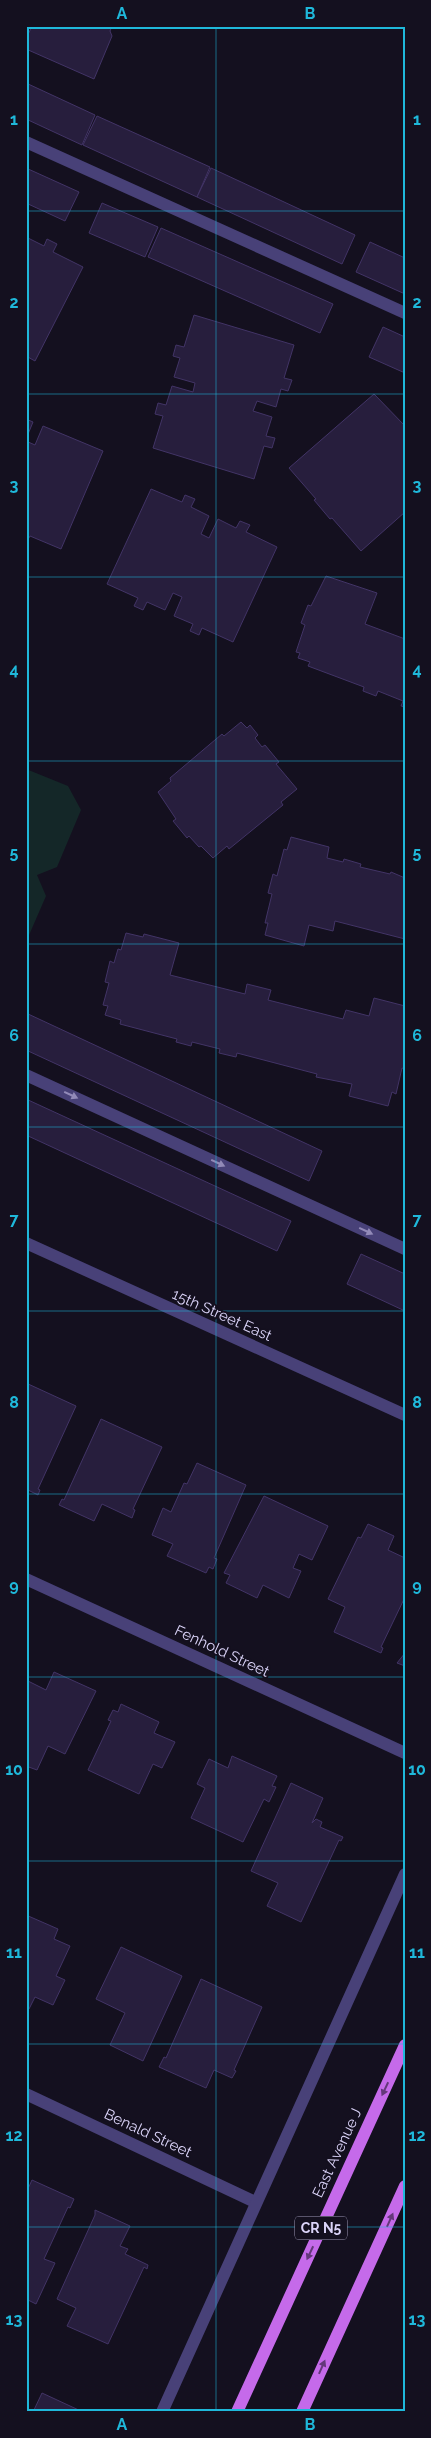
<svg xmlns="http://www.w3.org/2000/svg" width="431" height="2438" viewBox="0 0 431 2438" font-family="Raleway,sans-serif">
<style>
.green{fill:#142728}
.building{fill:#271e3d;stroke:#423466}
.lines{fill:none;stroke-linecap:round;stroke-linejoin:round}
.service{stroke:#484178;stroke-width:12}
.minor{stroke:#484178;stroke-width:12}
.tertiary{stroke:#484178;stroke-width:12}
.primary{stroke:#c56aea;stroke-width:12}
.oneway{fill:#928ab8}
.oneway2{fill:#64387a}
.grid{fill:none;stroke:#1fb8da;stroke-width:1;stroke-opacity:0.55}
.labels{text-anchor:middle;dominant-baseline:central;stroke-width:4;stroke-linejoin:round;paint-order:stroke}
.shield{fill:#14101f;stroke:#9f99b8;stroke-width:1}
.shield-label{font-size:14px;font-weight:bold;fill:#dbd4f9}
.street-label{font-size:15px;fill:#dbd4f9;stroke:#14101f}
.neatline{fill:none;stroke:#1fb8da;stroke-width:2}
.grid-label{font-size:16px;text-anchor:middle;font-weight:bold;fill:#1fb8da}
</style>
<rect width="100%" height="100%" fill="#14101f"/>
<polygon class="green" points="26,769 68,786 81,810 57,867 37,875 46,896 26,942"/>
<g class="building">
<polygon points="32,26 112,26 110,31 112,36 94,79 26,49 26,39"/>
<polygon points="26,83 95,115 82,145 26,119"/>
<polygon points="97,116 210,167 197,197 83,145"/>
<polygon points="26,168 79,192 65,221 26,203"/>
<polygon points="211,168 355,235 342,264 197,197"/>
<polygon points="102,203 158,227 145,257 89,233"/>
<polygon points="161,228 333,304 320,333 148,257"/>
<polygon points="26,237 44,246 47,239 57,244 53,252 83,267 35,361 26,356"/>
<polygon points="370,242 405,258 405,294 356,272"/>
<polygon points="194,315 294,345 284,378 292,380 288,391 281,389 276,407 257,401 253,411 272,417 266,436 275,438 272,448 264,446 254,479 153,448 163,416 155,414 158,403 166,405 172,386 193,392 195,383 174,377 180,358 173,356 176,345 184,347"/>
<polygon points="383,327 405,337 405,373 369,357"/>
<polygon points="374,394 405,426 405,512 361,551 332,518 330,519 314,500 316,499 289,468"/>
<polygon points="26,419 33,422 26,439"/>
<polygon points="43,426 103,451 61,549 30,536 26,543 26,441 35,445"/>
<polygon points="151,489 182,502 185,495 195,499 191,507 209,516 201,534 209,538 218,519 236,528 240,521 250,525 246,532 277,547 233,642 202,628 199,635 190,631 193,624 174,616 182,597 173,593 165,610 147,602 143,610 134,606 138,598 107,584"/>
<polygon points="326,576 377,593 365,624 405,639 405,707 401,706 403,701 378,691 376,696 363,691 364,687 308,666 310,662 298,658 300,653 296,652 305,625 301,623 308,605 311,606"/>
<polygon points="241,722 247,728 250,725 258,735 255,738 262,747 265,745 279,762 276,764 297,789 281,802 283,805 229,849 227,846 213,858 201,846 199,847 189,836 187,838 173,821 176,819 158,792 171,781 170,778 222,734 224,736"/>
<polygon points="291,837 329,847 327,858 343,862 344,859 361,864 360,867 390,874 391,872 405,878 405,939 335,921 333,931 309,925 304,946 265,935 268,923 265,923 272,894 268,893 273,874 277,876 284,849 287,850"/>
<polygon points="126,933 143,937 144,934 179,943 170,975 245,994 247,984 271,990 268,1000 343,1019 346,1010 369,1016 374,998 405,1006 405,1069 402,1068 396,1094 392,1092 388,1106 349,1096 352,1084 316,1077 317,1074 237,1053 236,1057 219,1053 220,1049 192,1042 191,1046 176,1042 177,1039 120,1024 121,1020 105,1015 108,1006 103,1005 109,983 105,982 110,961 114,963 118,949 121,950"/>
<polygon points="26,1013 322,1151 309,1181 26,1050"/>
<polygon points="26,1099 291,1221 277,1251 26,1135"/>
<polygon points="361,1254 405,1274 405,1311 347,1284"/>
<polygon points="26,1383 76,1406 38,1489 40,1490 38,1495 26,1489"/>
<polygon points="101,1419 162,1447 133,1509 135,1510 132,1518 102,1504 94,1521 59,1505 62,1499 64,1500"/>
<polygon points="197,1463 246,1485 214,1558 217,1559 213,1569 209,1567 206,1573 167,1556 173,1544 152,1535 163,1508 171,1512 184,1483 187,1484"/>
<polygon points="264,1496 328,1526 312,1560 299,1554 293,1568 301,1571 289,1598 263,1585 257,1598 226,1583 230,1575 224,1573"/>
<polygon points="368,1524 394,1536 388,1550 405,1558 405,1597 381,1647 383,1648 381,1653 334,1632 345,1607 328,1599 358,1537 361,1538"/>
<polygon points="405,1653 405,1666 397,1663"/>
<polygon points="54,1672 96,1691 65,1754 48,1746 37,1770 26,1766 26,1680 46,1690"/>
<polygon points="121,1704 159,1722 154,1733 175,1742 162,1768 153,1764 139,1794 88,1770 111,1721 108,1720 113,1710 118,1712"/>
<polygon points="232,1756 277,1776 272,1786 276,1787 269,1802 264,1799 243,1842 191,1818 205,1788 197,1784 209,1759 228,1768"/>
<polygon points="291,1783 323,1798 312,1823 316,1819 322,1822 320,1827 343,1837 341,1841 339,1840 301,1922 267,1906 278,1883 251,1871"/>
<polygon points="26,1915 58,1929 54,1939 70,1946 56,1976 65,1980 53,2005 35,1997 29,2009 26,2007"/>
<polygon points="121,1947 182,1976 143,2061 110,2045 125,2013 96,1999"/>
<polygon points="201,1979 262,2007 234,2070 236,2071 232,2078 214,2070 206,2088 159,2067 164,2057 166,2058"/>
<polygon points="32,2180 74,2199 70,2208 68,2207 44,2259 55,2263 36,2304 26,2299 26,2193"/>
<polygon points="95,2210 130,2226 120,2246 128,2249 125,2254 148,2265 147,2269 144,2267 108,2344 67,2326 76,2308 57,2299 95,2215"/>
<polygon points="42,2393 83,2412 33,2412"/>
</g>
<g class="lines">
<g class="service">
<polyline points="26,142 405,313"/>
<polyline points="26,1075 405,1249"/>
</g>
<g class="minor">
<polyline points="26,1579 405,1753"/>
<polyline points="26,2094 255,2202"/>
<polyline points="162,2412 405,1874"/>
</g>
<polyline class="tertiary" points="26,1243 405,1415"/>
<g class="primary">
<polyline points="237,2412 405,2045"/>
<polyline points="302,2412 405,2186"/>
</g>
</g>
<defs><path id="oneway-solid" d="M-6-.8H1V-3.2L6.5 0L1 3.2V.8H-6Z" transform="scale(1.25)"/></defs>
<g class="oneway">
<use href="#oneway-solid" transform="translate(71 1095) rotate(25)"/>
<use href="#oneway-solid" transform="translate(218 1163) rotate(25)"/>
<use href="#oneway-solid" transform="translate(366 1231) rotate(25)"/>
</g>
<g class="oneway2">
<use href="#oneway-solid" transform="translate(385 2089) rotate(115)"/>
<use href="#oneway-solid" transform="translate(390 2220) rotate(-66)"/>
<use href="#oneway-solid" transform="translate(310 2253) rotate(115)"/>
<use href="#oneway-solid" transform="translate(322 2367) rotate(-66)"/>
</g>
<path class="grid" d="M216,26V2412M26,211H405M26,394H405M26,577H405M26,761H405M26,944H405M26,1127H405M26,1311H405M26,1494H405M26,1677H405M26,1861H405M26,2044H405M26,2227H405"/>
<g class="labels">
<rect class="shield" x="295" y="2216.5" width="52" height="23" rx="4"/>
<g class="shield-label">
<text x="321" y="2228">CR N5</text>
</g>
<g class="street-label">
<text transform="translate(222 1315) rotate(24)">15th Street East</text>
<text transform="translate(222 1651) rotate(25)">Fenhold Street</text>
<text transform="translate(148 2133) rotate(25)">Benald Street</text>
<text transform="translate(337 2153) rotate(-65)">East Avenue J</text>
</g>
</g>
<rect width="431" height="2438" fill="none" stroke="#14101f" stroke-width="55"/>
<rect x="28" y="28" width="376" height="2382" class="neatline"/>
<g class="grid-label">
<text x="122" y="19">A</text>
<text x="310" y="19">B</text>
<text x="14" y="125">1</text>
<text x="417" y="125">1</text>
<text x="14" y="308">2</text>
<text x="417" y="308">2</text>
<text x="14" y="491">3</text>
<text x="417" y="491">3</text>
<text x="14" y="675">4</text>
<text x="417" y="675">4</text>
<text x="14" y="858">5</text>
<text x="417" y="858">5</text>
<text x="14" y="1041">6</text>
<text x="417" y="1041">6</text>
<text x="14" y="1225">7</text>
<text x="417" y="1225">7</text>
<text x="14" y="1408">8</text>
<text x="417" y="1408">8</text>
<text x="14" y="1591">9</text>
<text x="417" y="1591">9</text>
<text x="14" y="1775">10</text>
<text x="417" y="1775">10</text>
<text x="14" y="1958">11</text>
<text x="417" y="1958">11</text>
<text x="14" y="2141">12</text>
<text x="417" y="2141">12</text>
<text x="14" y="2325">13</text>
<text x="417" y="2325">13</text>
<text x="122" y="2430">A</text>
<text x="310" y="2430">B</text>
</g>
</svg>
